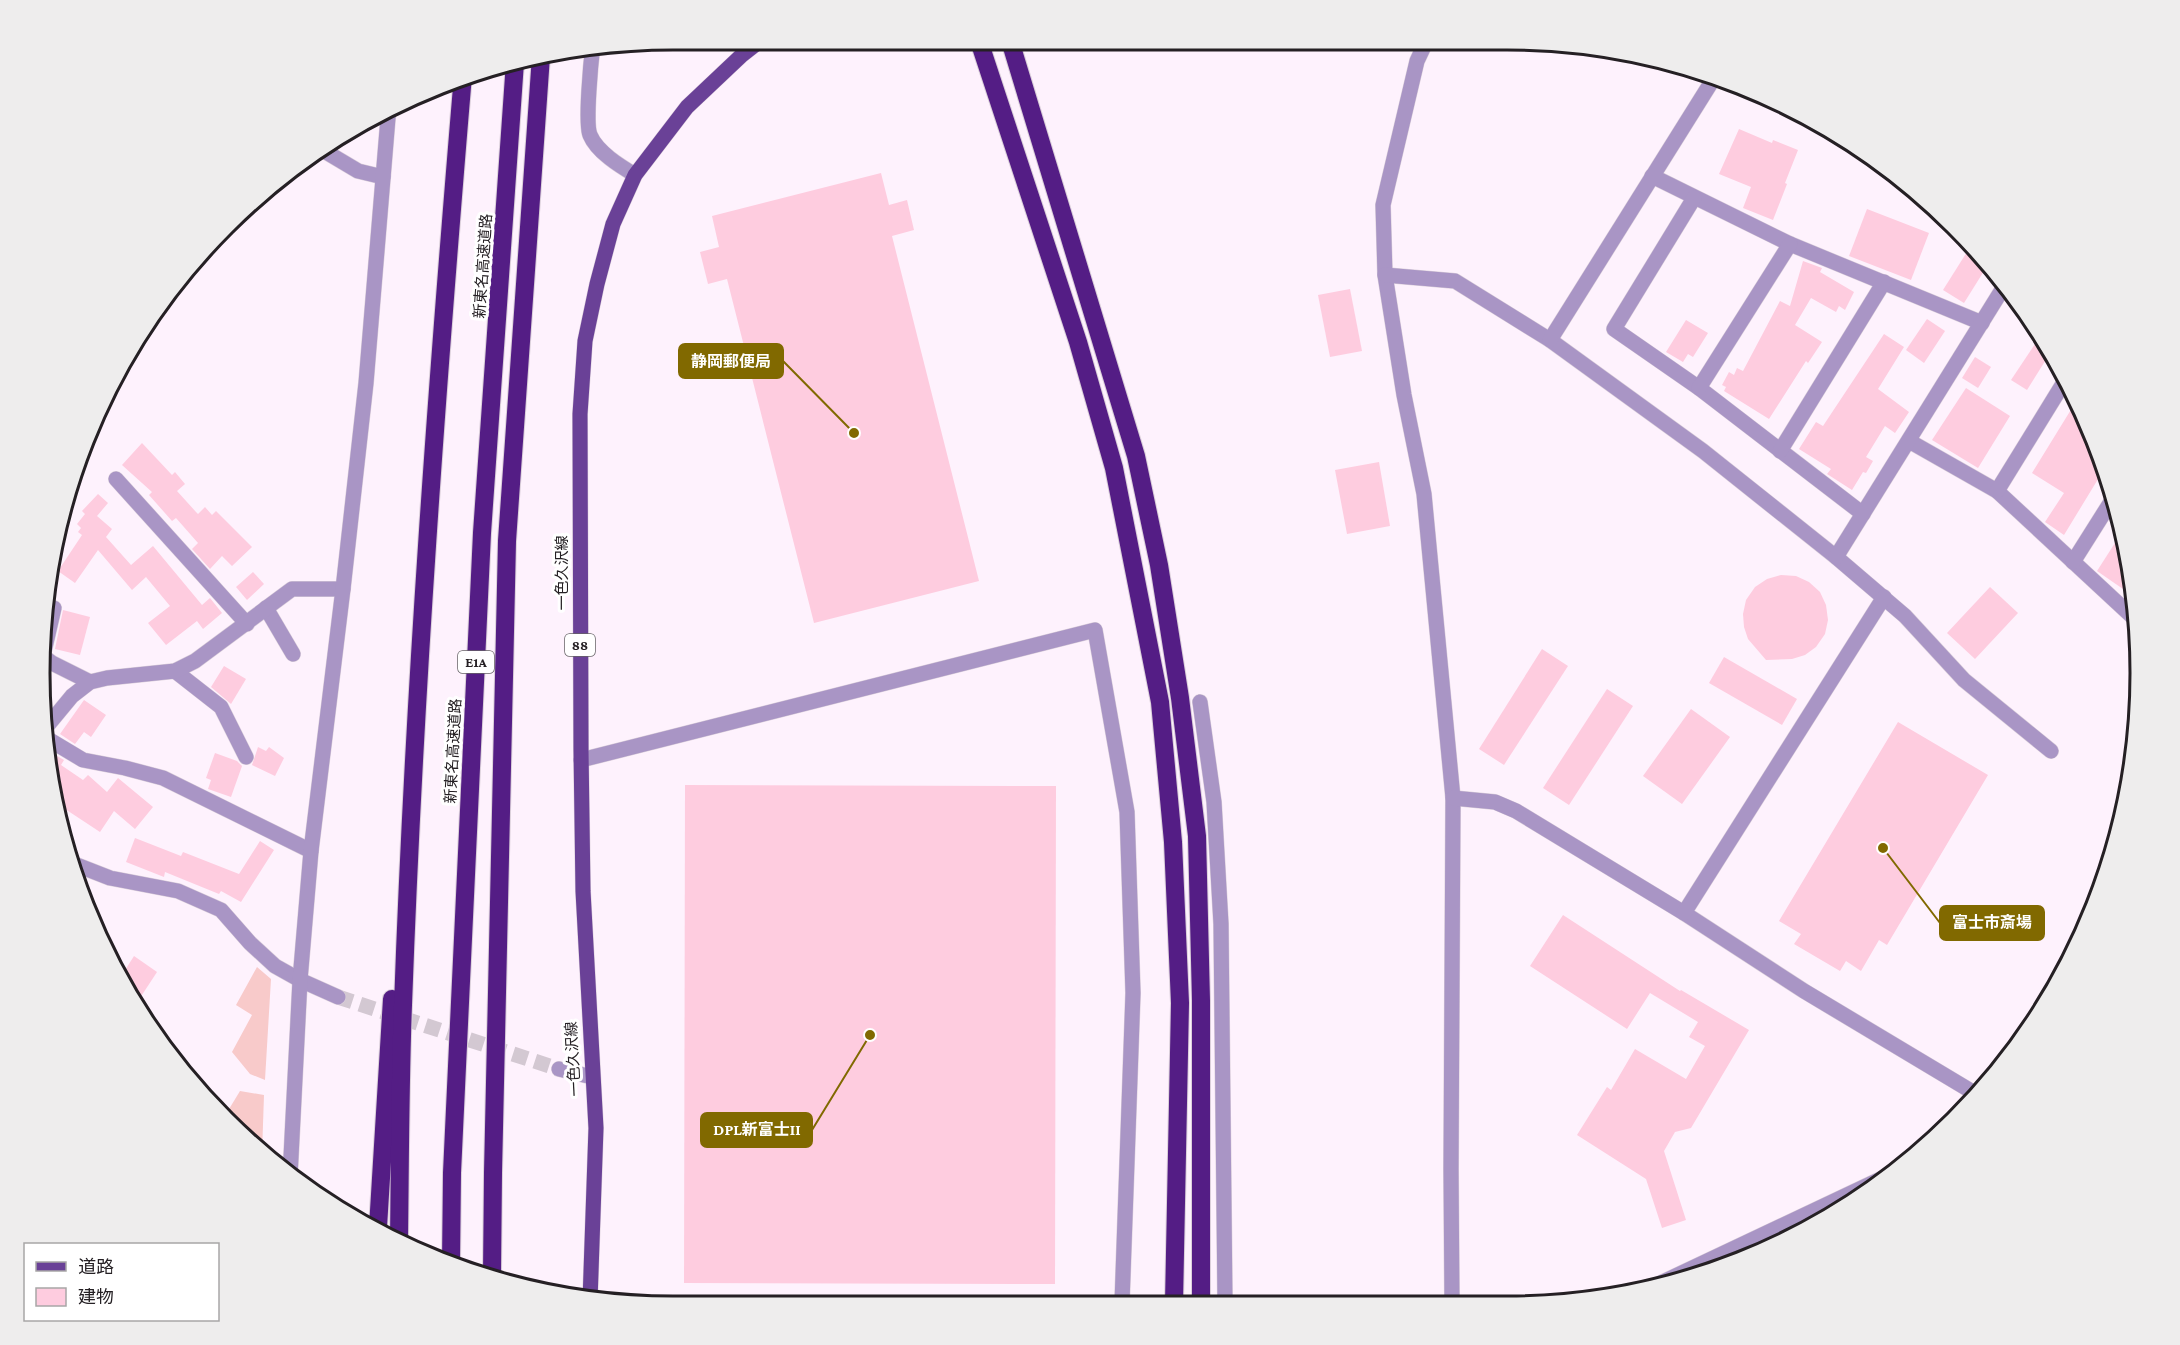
<svg xmlns="http://www.w3.org/2000/svg" width="2180" height="1345" viewBox="0 0 2180 1345" font-family="'Crimson Pro','Noto Sans JP',serif">
<style>
.green{fill:#f8caca}
.building{fill:#feccdf}
.lines{fill:none;stroke-linecap:round;stroke-linejoin:round}
.minor-tunnel{stroke:#d3c8d2;stroke-width:15;stroke-dasharray:15 8;stroke-linecap:butt}
.minor-casing{stroke:#dbd0da;stroke-width:16}
.major-casing{stroke:#dbd0da;stroke-width:16}
.highway-casing{stroke:#dbd0da;stroke-width:20}
.minor{stroke:#a995c5;stroke-width:15}
.major{stroke:#6a4197;stroke-width:15}
.highway{stroke:#541d85;stroke-width:18}
.labels{text-anchor:middle;dominant-baseline:central;stroke-width:6;stroke-linejoin:round;paint-order:stroke}
.shield{fill:#fff;stroke:#666366;stroke-width:1.5}
.shield-label{font-size:14px;font-weight:bold;fill:#252024}
.street-label{font-size:15px;fill:#252024;stroke:#fff}
.rim{fill:none;stroke:#252024;stroke-width:3}
.leader{fill:none;stroke:#816900;stroke-width:2}
.callout-dot{fill:#816900;stroke:#fff;stroke-width:2}
.callout{fill:#816900;stroke:#816900;stroke-width:2}
.callout-label{font-size:16px;text-anchor:middle;font-weight:bold;fill:#fff}
</style>
<rect width="100%" height="100%" fill="#fef2fd"/>
<g class="green">
<polygon points="257,967 271,979 265,1080 250,1074 232,1052 252,1015 236,1005"/>
<polygon points="240,1091 264,1095 262,1154 223,1119"/>
</g>
<g class="building">
<polygon points="1739,129 1772,143 1773,140 1798,150 1785,183 1787,184 1773,220 1743,208 1751,187 1719,174"/>
<polygon points="881,173 889,205 907,200 914,230 892,236 979,581 814,623 727,279 708,284 700,252 719,247 712,216"/>
<polygon points="1867,209 1929,233 1911,280 1849,256"/>
<polygon points="1972,244 1989,263 1964,303 1943,290"/>
<polygon points="1803,261 1822,268 1820,272 1854,292 1845,310 1839,306 1836,312 1811,298 1795,325 1822,342 1808,363 1806,361 1769,419 1724,391 1726,387 1722,385 1729,372 1734,375 1737,368 1743,371 1780,301 1790,306"/>
<polygon points="1350,289 1362,351 1330,357 1318,295"/>
<polygon points="1927,319 1945,331 1924,363 1906,350"/>
<polygon points="1686,320 1708,333 1693,357 1688,354 1683,362 1666,352"/>
<polygon points="1884,334 1904,347 1878,389 1909,412 1895,433 1885,426 1866,457 1873,461 1866,473 1863,472 1852,490 1827,474 1831,469 1799,449 1816,422 1823,426"/>
<polygon points="2041,335 2052,350 2027,390 2011,380"/>
<polygon points="1975,357 1991,367 1978,388 1962,378"/>
<polygon points="1966,388 2010,416 1978,468 1932,440"/>
<polygon points="2072,408 2083,415 2106,466 2064,535 2045,522 2064,493 2032,473"/>
<polygon points="142,443 172,475 175,472 185,484 177,491 196,512 198,514 205,507 212,515 216,511 252,547 232,566 222,556 210,569 192,549 198,543 176,518 172,521 149,495 152,492 122,465"/>
<polygon points="1379,462 1390,526 1347,534 1335,470"/>
<polygon points="98,494 108,503 97,516 112,529 106,537 131,565 153,546 202,605 210,598 222,613 203,629 197,621 166,645 148,623 170,606 146,577 132,590 98,550 75,583 58,571 82,535 78,532 81,528 77,524 85,514 82,511"/>
<polygon points="2122,532 2136,589 2136,598 2097,571"/>
<polygon points="253,572 264,584 247,600 236,587"/>
<polygon points="1781,575 1796,576 1809,582 1820,592 1826,605 1828,620 1825,634 1816,647 1805,655 1792,659 1766,660 1748,639 1744,627 1743,614 1746,600 1755,587 1767,579"/>
<polygon points="1990,587 2018,613 1975,659 1947,633"/>
<polygon points="63,610 90,617 80,655 55,649"/>
<polygon points="1542,649 1568,666 1504,765 1479,749"/>
<polygon points="1724,657 1797,699 1782,725 1709,683"/>
<polygon points="224,666 246,679 231,704 211,687"/>
<polygon points="1607,689 1633,706 1569,805 1543,788"/>
<polygon points="84,700 106,715 91,737 84,732 75,744 60,734"/>
<polygon points="1691,709 1730,737 1682,804 1643,776"/>
<polygon points="1898,722 1988,775 1887,945 1879,940 1861,971 1846,961 1840,971 1794,944 1801,934 1779,921"/>
<polygon points="258,747 266,751 269,747 284,758 275,776 252,765"/>
<polygon points="50,752 64,760 61,765 83,780 88,775 107,792 118,778 153,807 135,829 114,811 100,832 56,803 44,756 44,753 47,755"/>
<polygon points="215,753 237,761 242,766 231,797 208,789 211,780 206,778"/>
<polygon points="685,785 1056,786 1055,1284 684,1283"/>
<polygon points="135,838 181,856 183,852 239,874 260,841 274,850 241,902 221,891 219,894 165,872 164,877 126,862"/>
<polygon points="1563,915 1680,991 1681,990 1749,1030 1691,1128 1675,1132 1664,1151 1686,1220 1662,1228 1646,1179 1577,1135 1607,1087 1611,1090 1635,1049 1686,1079 1705,1046 1689,1037 1698,1022 1650,993 1627,1029 1530,966"/>
<polygon points="134,956 157,972 136,1004 122,975"/>
</g>
<g class="lines">
<polyline class="minor-tunnel" points="338,997 559,1069"/>
<g class="minor-casing">
<g id="minor">
<path d="M593,44C591,61 585,123 590,135C597,152 620,166 635,175"/>
<polyline points="1425,44 1417,61 1383,205 1385,275 1404,395 1424,494 1453,798 1451,1169 1452,1304"/>
<polyline points="321,149 358,171 383,177"/>
<polyline points="1652,176 1790,244 1982,323"/>
<polyline points="1694,198 1614,329 1699,388 1863,514"/>
<polyline points="1385,275 1455,281 1550,340 1703,451 1836,557 1905,616 1964,680 2051,751"/>
<polyline points="1550,340 1714,78"/>
<polyline points="1699,388 1790,244"/>
<polyline points="1909,441 1997,491 2137,621"/>
<polyline points="1780,451 1884,282"/>
<polyline points="116,479 247,624"/>
<polyline points="1997,491 2066,379"/>
<polyline points="1836,557 2005,285"/>
<polyline points="2073,562 2114,497"/>
<polyline points="266,608 293,654"/>
<polyline points="40,654 52,663 90,682"/>
<polyline points="43,656 54,608"/>
<polyline points="175,671 221,707 246,757"/>
<polyline points="1200,702 1214,802 1221,924 1225,1303"/>
<polyline points="43,731 72,696 90,682 107,678 175,671 195,661 292,589 343,589"/>
<polyline points="43,736 83,760 125,768 163,778 311,851"/>
<polyline points="581,760 1095,630 1127,812 1133,993 1122,1303"/>
<polyline points="1453,798 1495,802 1516,811 1684,913 1804,991 1976,1094"/>
<polyline points="69,862 110,878 178,891 221,910 250,943 275,966 300,980 338,997"/>
<polyline points="1684,913 1884,597"/>
<polyline points="559,1069 592,1077"/>
<polyline points="290,1177 300,980 311,851 343,589 366,383 389,106"/>
<polyline points="1650,1288 1887,1176"/>
</g>
</g>
<g class="major-casing">
<polyline id="major" points="590,1301 596,1128 583,891 581,749 580,414 585,341 597,284 613,224 635,175 687,107 742,55 756,44"/>
</g>
<g class="highway-casing">
<g id="highway">
<polyline points="980,44 1078,342 1114,468 1160,702 1173,842 1180,1003 1174,1303"/>
<polyline points="1011,44 1136,456 1159,565 1180,698 1197,836 1201,1001 1201,1303"/>
<polyline points="378,1227 392,999"/>
<path d="M399,1240C400,1162 400,1083 403,1005C414,695 437,385 463,75"/>
<polyline points="451,1263 452,1173 482,533 515,62"/>
<polyline points="492,1274 493,1173 507,541 541,56"/>
</g>
</g>
<use href="#minor" class="minor"/>
<use href="#major" class="major"/>
<use href="#highway" class="highway"/>
</g>
<g class="labels">
<g class="shield">
<rect x="565" y="634" width="30" height="22" rx="4.5"/>
<rect x="458" y="651" width="36" height="22" rx="4.5"/>
</g>
<g class="shield-label">
<text x="580" y="645">88</text>
<text x="476" y="662">E1A</text>
</g>
<g class="street-label">
<text transform="translate(483 266) rotate(-86)">新東名高速道路</text>
<text transform="translate(562 573) rotate(-90)">一色久沢線</text>
<text transform="translate(453 751) rotate(-87)">新東名高速道路</text>
<text transform="translate(573 1059) rotate(-93)">一色久沢線</text>
</g>
</g>
<path d="M0 0H2180V1345H0ZM673 50H1507A623 623 0 0 1 2130 673V673A623 623 0 0 1 1507 1296H673A623 623 0 0 1 50 673V673A623 623 0 0 1 673 50Z" fill="#eeeded" fill-rule="evenodd"/>
<path class="rim" d="M673 50H1507A623 623 0 0 1 2130 673V673A623 623 0 0 1 1507 1296H673A623 623 0 0 1 50 673V673A623 623 0 0 1 673 50Z"/>
<path class="leader" d="M854 433L783 361M1883 848L1940 923M870 1035L812 1130"/>
<g class="callout-dot">
<circle cx="854" cy="433" r="6"/>
<circle cx="1883" cy="848" r="6"/>
<circle cx="870" cy="1035" r="6"/>
</g>
<g class="callout">
<rect x="679" y="344" width="104" height="34" rx="6"/>
<rect x="1940" y="906" width="104" height="34" rx="6"/>
<rect x="701" y="1113" width="111" height="34" rx="6"/>
</g>
<g class="callout-label">
<text x="731" y="367">静岡郵便局</text>
<text x="1992" y="928">富士市斎場</text>
<text x="757" y="1135">DPL新富士II</text>
</g>
<rect x="24" y="1243" width="195" height="78" fill="#ffffff" stroke="#a8a6a7" stroke-width="1.5"/>
<rect x="36" y="1262" width="30" height="9" fill="#6a4197" stroke="#a8a6a7" stroke-width="1.5"/>
<text x="78" y="1273" font-size="18" fill="#252024">道路</text>
<rect x="36" y="1288" width="30" height="18" fill="#feccdf" stroke="#a8a6a7" stroke-width="1.5"/>
<text x="78" y="1303" font-size="18" fill="#252024">建物</text>
</svg>
